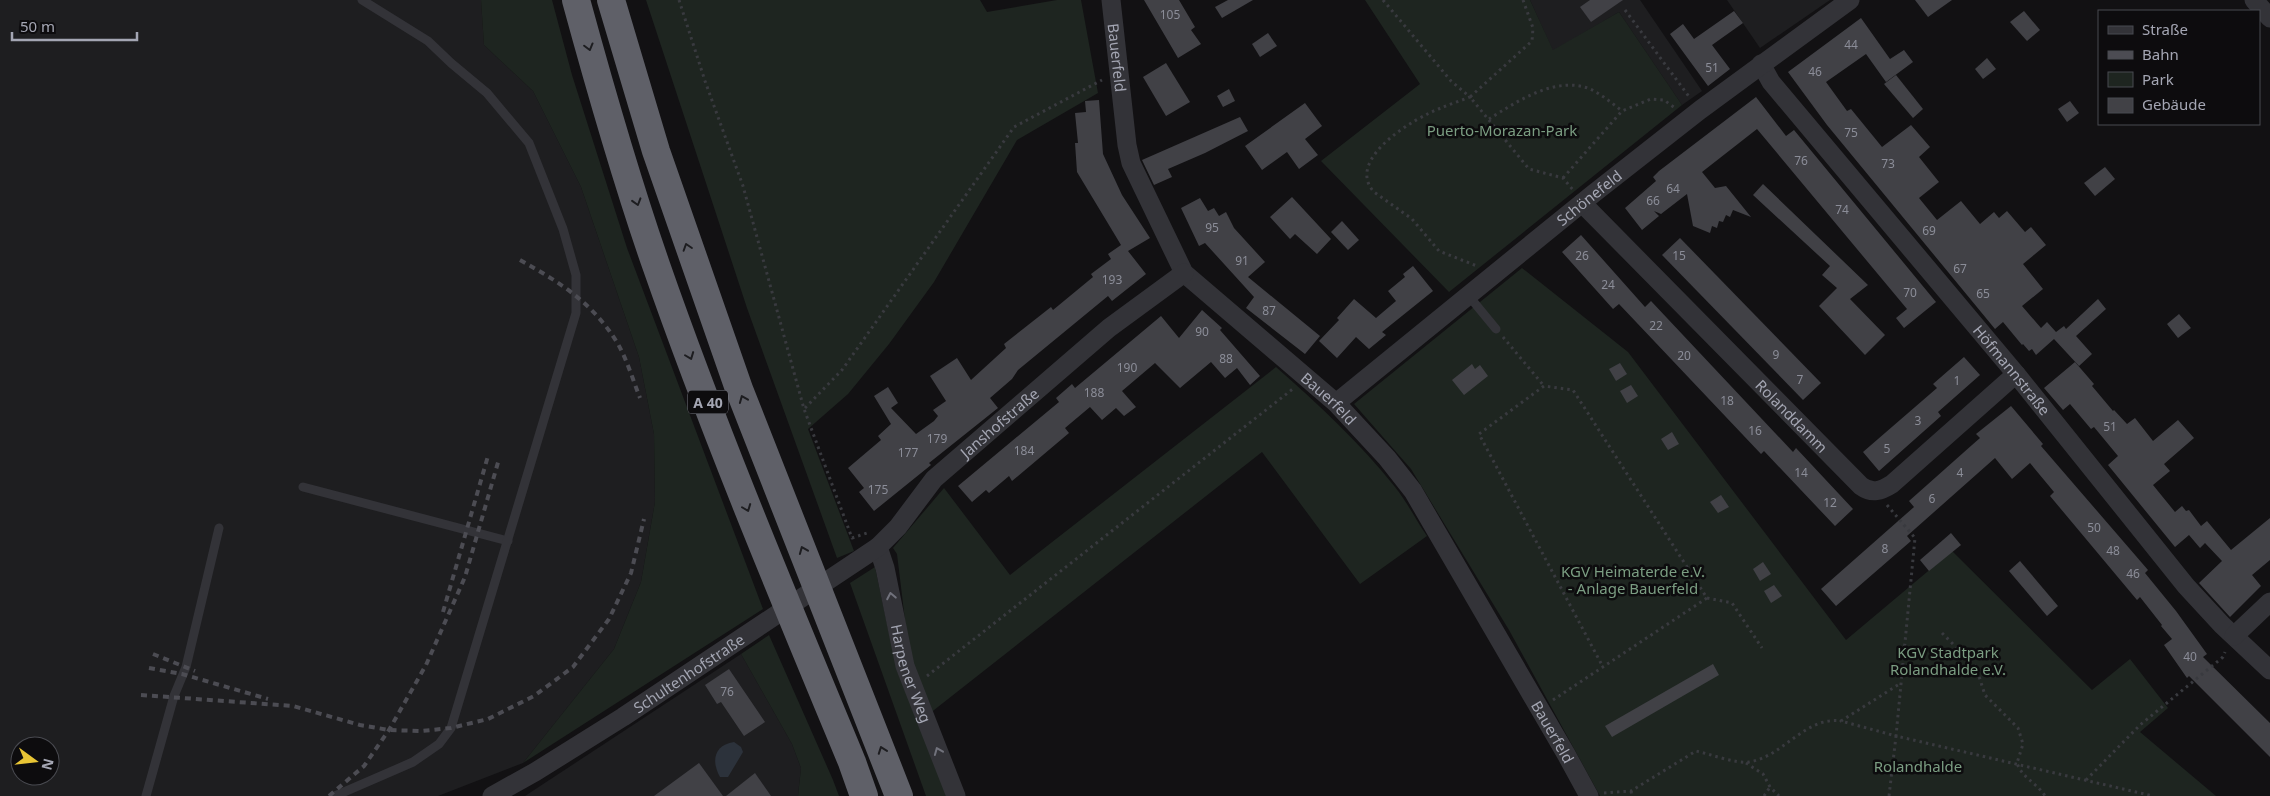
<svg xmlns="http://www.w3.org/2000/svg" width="2270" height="796" viewBox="0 0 2270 796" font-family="'Noto Sans',sans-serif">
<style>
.built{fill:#1e1e20;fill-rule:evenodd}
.green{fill:#1e2520}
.water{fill:#2c323b}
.building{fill:#414146}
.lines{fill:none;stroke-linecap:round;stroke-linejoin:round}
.path{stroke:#393a3f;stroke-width:3;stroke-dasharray:2.5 4;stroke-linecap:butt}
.lane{stroke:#333338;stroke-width:9}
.street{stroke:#333338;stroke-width:19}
.highway{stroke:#5f6068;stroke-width:28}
.rail{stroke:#4c4c53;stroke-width:4;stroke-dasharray:6 5;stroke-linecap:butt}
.oneway{stroke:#1d1d20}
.oneway2{stroke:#71727c}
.labels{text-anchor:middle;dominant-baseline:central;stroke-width:5;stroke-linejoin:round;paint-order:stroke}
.number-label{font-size:12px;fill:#8b8d98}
.shield{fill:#0d0c0e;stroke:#777882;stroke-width:1}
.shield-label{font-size:14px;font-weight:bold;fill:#a4a6b3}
.street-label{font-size:15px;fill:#a4a6b3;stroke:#0d0c0e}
.park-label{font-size:15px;fill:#7b9d82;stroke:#0d0c0e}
</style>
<rect width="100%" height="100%" fill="#121113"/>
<g class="built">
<path d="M0,0H481L484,45L533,91L581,187L639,357L654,434L655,502L641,582L614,649L523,763L438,796H0ZM20,746H50V776H20Z"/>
<polygon points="1530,0 1640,0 1702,91 1682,105 1619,12 1553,51"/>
<polygon points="1727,0 1830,0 1760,48"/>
<polygon points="741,654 792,744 801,768 798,796 525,796"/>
</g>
<g class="green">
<polygon points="481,0 552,0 572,75 627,248 763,609 523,763 614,649 641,582 655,502 654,434 639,357 581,187 533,91 484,45"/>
<polygon points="646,0 980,0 987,12 1057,0 1081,0 1098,93 1017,140 934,282 889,344 848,394 808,429 854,551 837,558 747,308"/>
<polygon points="1365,0 1530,0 1553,50 1619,12 1682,105 1449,292 1321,161 1420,84"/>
<polygon points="1522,268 1628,352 1846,640 1952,551 2092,690 2130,659 2168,708 2140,732 2216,796 1600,796 1509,630 1411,469 1354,404"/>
<path d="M1276,367C1319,405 1360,443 1395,487C1407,502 1416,520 1427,536L1360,584L1262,452L929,714L909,653L897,554L893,548L944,488L1010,575Z"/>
<polygon points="875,567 897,671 948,796 926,796 850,583"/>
<polygon points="769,635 833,780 839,796 798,796 801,768 792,744 741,654"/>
</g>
<path class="water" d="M734,742L741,747L743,752L728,777H720C711,761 714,745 734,742Z"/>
<g class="building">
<polygon points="1144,0 1179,0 1195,27 1191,30 1201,44 1178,58"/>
<polygon points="1228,0 1253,0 1222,18 1215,7"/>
<polygon points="1590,0 1623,0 1591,22 1580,7"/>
<polygon points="1915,0 1952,0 1928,17"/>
<polygon points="1734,11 1743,23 1712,45 1730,69 1708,86 1670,34 1683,24 1694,39"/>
<polygon points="2024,11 2040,30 2027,41 2010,22"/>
<polygon points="1861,18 1890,59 1904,50 1913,62 1886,82 1866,54 1826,82 1847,111 1851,109 1882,147 1911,125 1930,147 1919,157 1939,182 1919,198 1937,220 1961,201 1980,224 1994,212 1999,218 2007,211 2025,232 2031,227 2046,245 2023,264 2043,289 2022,306 2041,328 2047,322 2056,332 2064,326 2066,329 2098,299 2106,309 2076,336 2092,354 2079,366 2054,339 2036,355 2032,349 2029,351 2023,344 2022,345 2003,322 1995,329 1827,125 1788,72"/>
<polygon points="1268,33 1277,46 1260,57 1252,44"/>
<polygon points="1987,58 1996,69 1983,79 1975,69"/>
<polygon points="1166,63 1190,102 1166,116 1143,77"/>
<polygon points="1896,75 1923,109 1913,118 1884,84"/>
<polygon points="1229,89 1235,101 1223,107 1217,96"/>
<polygon points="1756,97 1786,136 1794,130 1936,302 1904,328 1896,318 1907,309 1757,129 1702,172 1715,188 1726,186 1751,217 1733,210 1730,217 1726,215 1723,222 1719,221 1717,228 1712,226 1710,233 1693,226 1687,194 1661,214 1654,211 1659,216 1642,230 1625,208 1656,181 1653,177 1659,171"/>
<polygon points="1099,100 1103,154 1122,195 1150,238 1128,251 1146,274 1112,301 1108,296 1018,370 1012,379 990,398 998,408 929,463 931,465 874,511 859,492 864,488 848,468 881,440 878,436 891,424 874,396 888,387 898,403 891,408 916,434 934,421 938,416 933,410 946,401 930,376 957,358 971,380 1006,348 1004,344 1051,307 1053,310 1093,277 1091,274 1111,259 1108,254 1121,245 1077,172 1075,143 1078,143 1075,113 1086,112 1085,101"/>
<polygon points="2070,101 2079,113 2067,122 2058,109"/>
<polygon points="1305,103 1322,126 1305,139 1318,155 1299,169 1287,152 1262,170 1245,146"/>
<polygon points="1240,117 1248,131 1205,153 1168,169 1172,177 1154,185 1142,160"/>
<polygon points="2105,167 2115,179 2095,196 2084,183"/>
<polygon points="1763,184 1868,285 1850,299 1885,335 1865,355 1819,306 1837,288 1822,275 1830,266 1753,195"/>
<polygon points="1292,197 1331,239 1317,254 1295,234 1290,239 1270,217"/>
<polygon points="1200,198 1208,211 1214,208 1219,216 1226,212 1234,228 1265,262 1248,277 1320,336 1305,354 1246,308 1254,297 1205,243 1199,246 1181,208"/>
<polygon points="1342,221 1359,240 1348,250 1331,232"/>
<polygon points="1581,235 1645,307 1651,301 1793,452 1796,448 1853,509 1835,526 1764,451 1761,454 1619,304 1613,309 1562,252"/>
<polygon points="1680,238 1821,383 1803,400 1662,255"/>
<polygon points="1413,266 1433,291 1382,332 1386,335 1369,349 1356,337 1337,358 1319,341 1339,320 1337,318 1354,299 1376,318 1396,301 1388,291 1405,277 1403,274"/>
<polygon points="1202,310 1222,328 1220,330 1260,376 1250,385 1237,368 1225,378 1211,362 1180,388 1155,363 1122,391 1136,407 1124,416 1116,408 1102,420 1090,407 1065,428 1069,433 1012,481 1009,476 989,493 986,490 972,502 958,486 1059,402 1056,398 1072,384 1075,388 1161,316 1179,338"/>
<polygon points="2179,314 2191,328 2178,338 2167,324"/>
<polygon points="1964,357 1980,375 1938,412 1941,416 1879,471 1863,452 1937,388 1933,384"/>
<polygon points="2075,362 2094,384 2092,386 2113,411 2114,410 2127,424 2135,418 2153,441 2178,420 2194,438 2164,464 2170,471 2153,485 2175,512 2182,506 2186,511 2189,510 2201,526 2207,521 2231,550 2270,518 2270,560 2252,575 2261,586 2230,617 2199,583 2222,561 2205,543 2200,548 2189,535 2175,547 2108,465 2118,456 2094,427 2091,429 2070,404 2063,410 2044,388"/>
<polygon points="1620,363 1627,374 1616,381 1609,369"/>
<polygon points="1472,364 1475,369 1480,365 1488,376 1464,395 1452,380"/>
<polygon points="1631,385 1638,396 1627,403 1620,391"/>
<polygon points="2011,406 2043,444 2041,446 2148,570 2145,573 2176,611 2207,654 2203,657 2270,723 2270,757 2189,676 2187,678 2164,645 2172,639 2161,626 2162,625 2140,597 2137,600 2050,496 2054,492 2030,463 2012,479 1995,458 1907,536 1911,541 1836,606 1821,589 1914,507 1909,501 1972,445 1980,438 1976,434"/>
<polygon points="1672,432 1679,444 1668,450 1661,439"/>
<polygon points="1721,495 1729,507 1718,513 1710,502"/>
<polygon points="1951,533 1961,545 1929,571 1920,560"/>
<polygon points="2020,561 2058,606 2047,616 2009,571"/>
<polygon points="1763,562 1771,574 1760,581 1753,569"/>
<polygon points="1774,585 1782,596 1771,603 1764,591"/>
<polygon points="1713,664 1719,675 1612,737 1605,726"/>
<polygon points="729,669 765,722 744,736 721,702 717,704 705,685"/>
<polygon points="699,763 723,796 654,796"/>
<polygon points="755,773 771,796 726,796"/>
</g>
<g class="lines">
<g class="path">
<polyline points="679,0 705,81 743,186 804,409 852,538 867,533"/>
<path d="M1383,0L1451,81L1470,97C1460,101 1450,104 1441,108C1416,117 1344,159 1374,192L1412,219L1439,251L1477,266"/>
<polyline points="1523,0 1533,28 1532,41 1470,97 1529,169 1563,178 1573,190"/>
<polyline points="1625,10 1690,98"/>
<path d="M1489,119C1516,102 1556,75 1590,89C1601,94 1612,103 1622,111"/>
<polyline points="1563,178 1622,111 1651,99 1664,100 1675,108"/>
<polyline points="1503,337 1544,386"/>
<polyline points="805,408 842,370 1014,127 1102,80"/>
<polyline points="1887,505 1915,538 1896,736 1841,721 1901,683"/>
<polyline points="1707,598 1732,603 1762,648"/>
<path d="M1942,633L1976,667L1985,695L2018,728L2023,744L2017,763C2022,778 2037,783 2045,796"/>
<polyline points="927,676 1294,388"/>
<polyline points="1553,700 1707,598 1573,390 1544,386 1479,434 1603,667"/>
<polyline points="1746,763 1763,774 1770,787 1779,796"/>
<polyline points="2086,780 2140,725 2223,657 2225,652"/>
<polyline points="1631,791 1632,796"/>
<path d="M1604,793L1631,791L1696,751C1710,754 1736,764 1749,762C1783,757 1805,716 1841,721"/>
<polyline points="1764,796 1770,787"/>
<polyline points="1889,796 1896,736 2153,796"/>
</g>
<g class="lane">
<polyline points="1468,295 1496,329"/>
<polyline points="303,487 508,541"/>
<polyline points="146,796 174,696 186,667 219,528"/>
<polyline points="335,796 413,762 439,744 451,728 576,313 576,275 563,229 529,143 487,93 451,63 428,41 362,0"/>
</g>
<g class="street">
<path id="s1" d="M1111,0L1127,145L1131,163L1184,273L1336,403L1387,458L1413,491L1566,754L1589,796"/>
<polyline points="2254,0 2270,18"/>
<path id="s2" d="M1761,64L1771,82L2016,374L2186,586L2222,625L2270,670"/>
<path id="s3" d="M1582,203L1861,486C1872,494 1881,491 1892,484L2016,374"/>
<path id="s4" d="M1336,403L1593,194L1700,110L1850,0"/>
<path id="s5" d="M878,547L885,568L905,666L956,796"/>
<polyline points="2234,636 2270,602"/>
<path id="s6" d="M492,796L535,772L623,717L878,547L898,527L934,479L1109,328L1184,273"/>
</g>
<g class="highway">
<path d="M576,0C600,88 626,179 656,265C715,434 784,598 852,762L864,796"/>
<polyline points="611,0 656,151 739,389 899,796"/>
</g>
<g class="rail">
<path d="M520,260C561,283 593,303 618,344C627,360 633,380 640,398"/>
<polyline points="443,612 488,456"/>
<polyline points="153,654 195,671"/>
<polyline points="149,668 182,674 268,699"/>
<polyline points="141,695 293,706 360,725 389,730 422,731 451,728 488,719 534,696 573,667 609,619 631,573 644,519"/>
<polyline points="329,796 364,766 389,730 426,665 465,577 499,459"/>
</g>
</g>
<defs><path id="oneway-chevron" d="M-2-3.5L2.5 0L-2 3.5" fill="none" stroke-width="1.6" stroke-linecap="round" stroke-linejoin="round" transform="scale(1.25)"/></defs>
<g class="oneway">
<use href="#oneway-chevron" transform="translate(589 47) rotate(75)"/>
<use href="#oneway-chevron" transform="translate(637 202) rotate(73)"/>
<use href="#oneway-chevron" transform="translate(687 247) rotate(-108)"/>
<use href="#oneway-chevron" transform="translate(690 356) rotate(69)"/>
<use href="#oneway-chevron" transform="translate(743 399) rotate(-112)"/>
<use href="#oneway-chevron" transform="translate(747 508) rotate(69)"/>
<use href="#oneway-chevron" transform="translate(803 550) rotate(-112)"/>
<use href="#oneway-chevron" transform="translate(882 750) rotate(-110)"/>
</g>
<g class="oneway2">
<use href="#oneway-chevron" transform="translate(891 596) rotate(-101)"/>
<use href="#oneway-chevron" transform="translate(938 751) rotate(-112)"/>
</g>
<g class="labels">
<g class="number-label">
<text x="1170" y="14">105</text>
<text x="1851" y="44">44</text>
<text x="1712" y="67">51</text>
<text x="1815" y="71">46</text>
<text x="1851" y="132">75</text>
<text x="1801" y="160">76</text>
<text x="1888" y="163">73</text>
<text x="1673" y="188">64</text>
<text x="1653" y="200">66</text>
<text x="1842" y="209">74</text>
<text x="1212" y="227">95</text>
<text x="1929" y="230">69</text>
<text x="1582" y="255">26</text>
<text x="1679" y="255">15</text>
<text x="1242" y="260">91</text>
<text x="1960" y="268">67</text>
<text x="1112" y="279">193</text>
<text x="1608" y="284">24</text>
<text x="1910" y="292">70</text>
<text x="1983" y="293">65</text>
<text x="1269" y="310">87</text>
<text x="1656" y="325">22</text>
<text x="1202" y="331">90</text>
<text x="1776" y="354">9</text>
<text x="1684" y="355">20</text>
<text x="1226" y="358">88</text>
<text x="1127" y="367">190</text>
<text x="1800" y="379">7</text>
<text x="1957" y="380">1</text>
<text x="1094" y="392">188</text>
<text x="1727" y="400">18</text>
<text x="1918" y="420">3</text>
<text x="2110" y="426">51</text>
<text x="1755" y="430">16</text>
<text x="937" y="438">179</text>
<text x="1887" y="448">5</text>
<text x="1024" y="450">184</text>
<text x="908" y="452">177</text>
<text x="1801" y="472">14</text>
<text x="1960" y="472">4</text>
<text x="878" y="489">175</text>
<text x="1932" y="498">6</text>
<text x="1830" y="502">12</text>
<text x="2094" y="527">50</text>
<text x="1885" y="548">8</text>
<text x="2113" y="550">48</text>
<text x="2133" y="573">46</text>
<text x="2190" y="656">40</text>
<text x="727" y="691">76</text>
</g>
<rect class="shield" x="688" y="390.5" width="40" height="23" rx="4"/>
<g class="shield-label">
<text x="708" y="402">A 40</text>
</g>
<g class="street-label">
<text stroke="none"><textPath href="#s1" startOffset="58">Bauerfeld</textPath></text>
<text stroke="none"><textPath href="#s4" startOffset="326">Schönefeld</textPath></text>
<text stroke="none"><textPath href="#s2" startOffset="396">Höfmannstraße</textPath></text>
<text stroke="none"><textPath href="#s1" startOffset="478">Bauerfeld</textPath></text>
<text stroke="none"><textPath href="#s3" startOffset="299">Rolanddamm</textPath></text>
<text stroke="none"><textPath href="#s6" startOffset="634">Janshofstraße</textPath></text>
<text stroke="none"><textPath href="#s6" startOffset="232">Schultenhofstraße</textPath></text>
<text stroke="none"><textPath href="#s5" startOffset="131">Harpener Weg</textPath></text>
<text stroke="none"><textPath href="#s1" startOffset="882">Bauerfeld</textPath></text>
</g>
<g class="park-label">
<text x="1502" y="130">Puerto-Morazan-Park</text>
<text x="1633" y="571">KGV Heimaterde e.V.<tspan x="1633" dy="17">- Anlage Bauerfeld</tspan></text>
<text x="1948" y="652">KGV Stadtpark<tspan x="1948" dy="17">Rolandhalde e.V.</tspan></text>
<text x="1918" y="766">Rolandhalde</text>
</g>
</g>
<rect x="2098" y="10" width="162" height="115" fill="#0d0c0e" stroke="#494a50"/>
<rect x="2108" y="26" width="25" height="8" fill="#333338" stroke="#494a50"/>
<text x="2142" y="35" font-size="15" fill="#a4a6b3">Straße</text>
<rect x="2108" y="51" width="25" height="8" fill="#4c4c53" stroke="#494a50"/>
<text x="2142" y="60" font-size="15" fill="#a4a6b3">Bahn</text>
<rect x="2108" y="72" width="25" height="15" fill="#1e2520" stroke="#494a50"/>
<text x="2142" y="85" font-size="15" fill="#a4a6b3">Park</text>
<rect x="2108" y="98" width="25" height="15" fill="#414146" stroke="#494a50"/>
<text x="2142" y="110" font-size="15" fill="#a4a6b3">Gebäude</text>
<g transform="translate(35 761) rotate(105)"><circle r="24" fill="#0d0c0e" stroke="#494a50"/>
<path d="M0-4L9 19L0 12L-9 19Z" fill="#e8c535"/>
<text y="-8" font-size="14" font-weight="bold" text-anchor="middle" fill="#a4a6b3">N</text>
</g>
<path d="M12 32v8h125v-8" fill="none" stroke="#a4a6b3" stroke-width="2.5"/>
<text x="20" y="32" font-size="15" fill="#a4a6b3" stroke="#0d0c0e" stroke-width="4" paint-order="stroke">50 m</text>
</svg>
